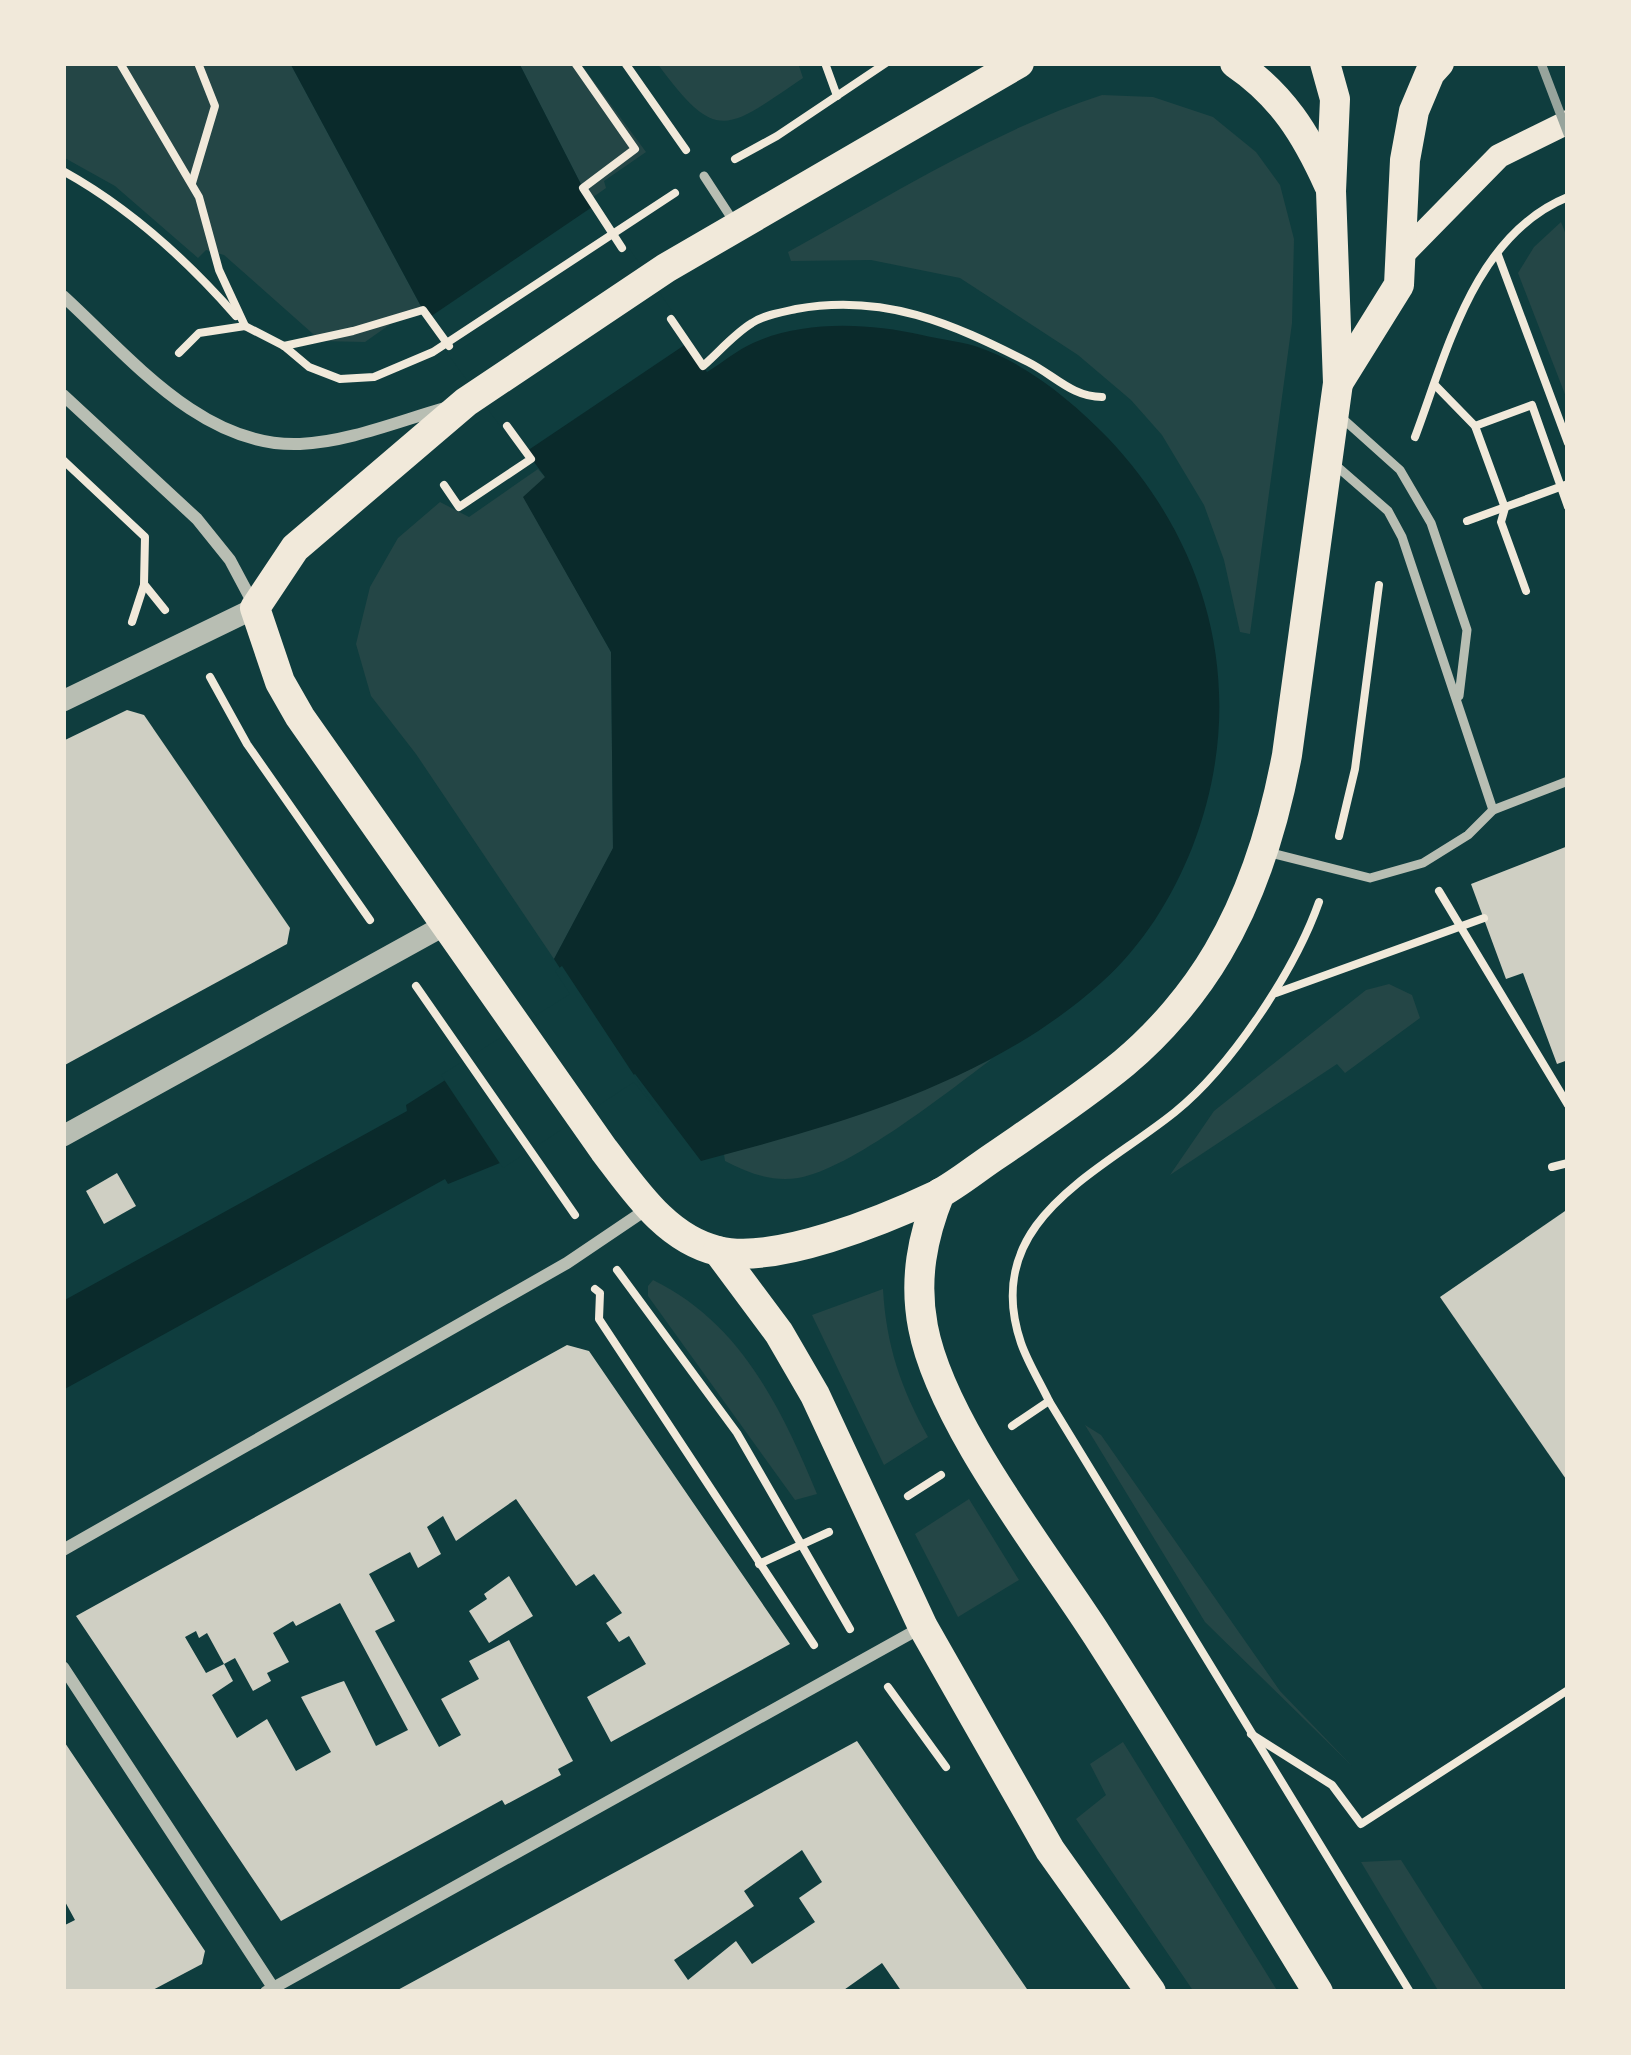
<svg xmlns="http://www.w3.org/2000/svg" width="1631" height="2055" viewBox="0 0 1631 2055" font-family="'Source Sans 3',sans-serif">
<style>
.green{fill:#244646}
.water{fill:#0a2a2b}
.pier{fill:#0f3d3e}
.building{fill:#cfcfc3;fill-rule:evenodd}
.lines{fill:none;stroke-linecap:round;stroke-linejoin:round}
.path{stroke:#f1e9da;stroke-width:8}
.service{stroke:#b8beb3;stroke-width:9}
.minor{stroke:#b8beb3;stroke-width:12}
.tertiary{stroke:#b8beb3;stroke-width:21}
.secondary{stroke:#f1e9da;stroke-width:24}
.primary{stroke:#f1e9da;stroke-width:30}
.rail{stroke:#97a49c;stroke-width:9}
</style>
<rect width="100%" height="100%" fill="#0f3d3e"/>
<g class="green">
<polygon points="63,63 290,63 423,310 409,311 365,342 321,341 224,255 206,250 198,258 115,186 63,157"/>
<polygon points="519,63 580,63 646,152 604,181 606,188 589,200"/>
<path d="M657,63H798L803,78C726,130 717,145 657,63Z"/>
<path d="M1102,95L1153,97L1213,117L1256,152L1280,185L1294,239L1292,323L1250,634L1240,632L1224,560L1204,505L1162,435L1131,400L1078,355L960,278L871,260L791,261L788,252C890,196 992,131 1102,95Z"/>
<polygon points="1561,222 1568,240 1568,402 1518,273 1534,247"/>
<polygon points="538,469 546,478 524,497 611,652 613,849 554,959 416,754 371,696 356,644 370,587 398,538 440,502 469,517"/>
<polygon points="1389,984 1412,995 1420,1018 1345,1073 1337,1064 1170,1175 1214,1111 1366,990"/>
<path d="M992,1059C946,1093 851,1169 798,1178C771,1182 748,1173 725,1161L724,1154C817,1130 905,1100 992,1059Z"/>
<path d="M653,1280C741,1323 781,1408 817,1494L795,1500L648,1296V1286Z"/>
<path d="M883,1289C886,1345 901,1389 928,1437L884,1465L812,1315Z"/>
<polygon points="1085,1425 1101,1435 1280,1691 1352,1766 1205,1622"/>
<polygon points="969,1499 1019,1580 958,1617 915,1534"/>
<polygon points="1123,1742 1278,1992 1194,1992 1076,1819 1106,1795 1090,1764"/>
<polygon points="1401,1860 1485,1992 1439,1992 1361,1862"/>
</g>
<path class="water" d="M290,63H519L589,200L707,372C722,363 737,350 753,343C804,320 868,323 922,335C939,339 958,341 975,346C1025,362 1072,401 1108,438C1215,551 1249,702 1192,848C1172,898 1143,945 1102,982C991,1082 842,1124 701,1161L635,1074L500,1163L448,1184L445,1179L63,1390V1301L407,1111L406,1105L578,996L554,959L613,848L611,652L523,497L545,477L423,310Z"/>
<g class="pier">
<polygon points="598,203 692,340 521,455 424,321"/>
<polygon points="562,966 659,1113 634,1082 503,1168 441,1075 570,994 555,971"/>
</g>
<g class="building">
<polygon points="127,710 144,715 290,928 287,944 63,1066 63,741"/>
<polygon points="1568,846 1568,1060 1557,1064 1523,973 1506,979 1471,884"/>
<polygon points="117,1173 136,1206 104,1224 86,1191"/>
<polygon points="1568,1209 1568,1482 1440,1297"/>
<path d="M567,1345L589,1351L790,1644L611,1742L587,1697L646,1664L629,1636L619,1642L606,1623L622,1613L594,1574L576,1586L516,1499L456,1541L443,1516L427,1527L441,1554L418,1568L410,1552L369,1574L395,1621L375,1631L439,1747L461,1735L441,1699L479,1679L469,1661L509,1640L573,1761L558,1769L561,1775L505,1805L502,1800L281,1921L76,1616ZM340,1603L408,1730L376,1746L344,1681L338,1683L301,1697L331,1752L296,1771L267,1719L237,1738L212,1695L233,1681L224,1664L206,1673L185,1637L196,1631L199,1638L207,1633L224,1664L235,1658L253,1691L271,1681L267,1673L289,1662L273,1633L293,1621L296,1626Z"/>
<polygon points="509,1576 533,1616 489,1643 469,1611 487,1599 484,1594"/>
<polygon points="63,1740 205,1951 202,1964 149,1992 63,1992 63,1926 75,1920 63,1898"/>
<path d="M857,1741L1029,1992H902L882,1963L841,1992H394ZM802,1850L822,1882L799,1898L815,1922L752,1964L736,1941L688,1980L674,1960L754,1906L744,1891Z"/>
</g>
<g class="lines">
<g class="path">
<polyline points="120,63 199,197 219,270 245,326"/>
<polyline points="575,63 635,149 583,188 622,248"/>
<polyline points="625,63 686,150"/>
<polyline points="825,63 837,96"/>
<polyline points="735,159 777,136 886,63"/>
<path d="M63,171C130,208 186,259 236,316"/>
<polyline points="192,183 215,106 198,63"/>
<polyline points="1498,255 1568,443"/>
<path d="M671,319L703,366C719,352 734,334 752,323C764,315 782,312 796,309C884,293 951,323 1028,362C1054,375 1072,397 1102,397"/>
<polyline points="284,346 353,331 423,310 449,346"/>
<polyline points="179,353 199,333 245,326 284,346 309,367 340,379 374,377 433,352 675,193"/>
<polyline points="1435,385 1475,426 1505,508 1501,522 1526,591"/>
<polyline points="1475,426 1532,405 1568,507"/>
<path d="M1415,437C1447,352 1474,235 1568,197"/>
<polyline points="63,460 145,537 144,584 165,610"/>
<polyline points="444,485 459,507 531,459 507,426"/>
<polyline points="1467,521 1568,484"/>
<polyline points="132,622 144,585"/>
<polyline points="210,677 247,744 370,920"/>
<polyline points="1339,836 1355,769 1379,585"/>
<polyline points="1439,891 1568,1105"/>
<path d="M1319,902C1295,970 1231,1067 1175,1112C1098,1174 980,1221 1021,1343C1028,1363 1040,1382 1049,1401L1410,1992"/>
<polyline points="416,986 575,1215"/>
<polyline points="1276,993 1484,918"/>
<polyline points="1552,1167 1568,1163"/>
<polyline points="617,1270 737,1433 850,1629"/>
<polyline points="595,1289 600,1293 599,1319 814,1645"/>
<polyline points="1012,1426 1049,1401"/>
<polyline points="908,1496 941,1475"/>
<polyline points="759,1564 829,1532"/>
<polyline points="888,1687 946,1767"/>
<polyline points="1251,1734 1332,1785 1361,1824 1568,1690"/>
</g>
<g class="service">
<polyline points="704,176 734,222"/>
<polyline points="1342,418 1400,470 1431,523 1467,630 1459,696"/>
<polyline points="1333,463 1388,511 1402,537 1493,810"/>
<polyline points="1267,852 1370,878 1423,863 1468,835 1493,810 1568,781"/>
</g>
<g class="minor">
<path d="M63,296C129,356 202,448 300,444C348,442 399,421 445,408"/>
<polyline points="63,395 197,519 230,560 255,607"/>
<polyline points="63,1550 567,1263 647,1209"/>
<polyline points="63,1667 276,1992"/>
<polyline points="266,1992 922,1627"/>
</g>
<g class="tertiary">
<polyline points="63,701 255,608"/>
<polyline points="63,1136 445,925"/>
</g>
<polyline class="secondary" points="1401,256 1499,156 1568,122"/>
<g class="primary">
<path d="M1019,63L666,268L466,402L295,548L255,608L280,682L300,717L604,1150C634,1189 666,1239 718,1251C775,1265 884,1220 937,1195C958,1184 978,1167 998,1154C1040,1125 1084,1096 1124,1063C1160,1033 1194,993 1218,952C1254,891 1274,824 1287,755L1338,383L1331,191L1335,99L1325,63"/>
<path d="M1235,63C1282,95 1306,134 1329,185"/>
<polyline points="1338,383 1399,285 1405,160 1414,111 1430,73 1439,63"/>
<path d="M940,1193C922,1237 914,1280 923,1327C941,1422 1043,1551 1097,1635C1173,1753 1245,1873 1318,1992"/>
<polyline points="718,1251 779,1333 815,1395 923,1627 1050,1850 1151,1992"/>
</g>
<polyline class="rail" points="1541,63 1568,134"/>
</g>
<rect width="1631" height="2055" fill="none" stroke="#f1e9da" stroke-width="132"/>
</svg>
